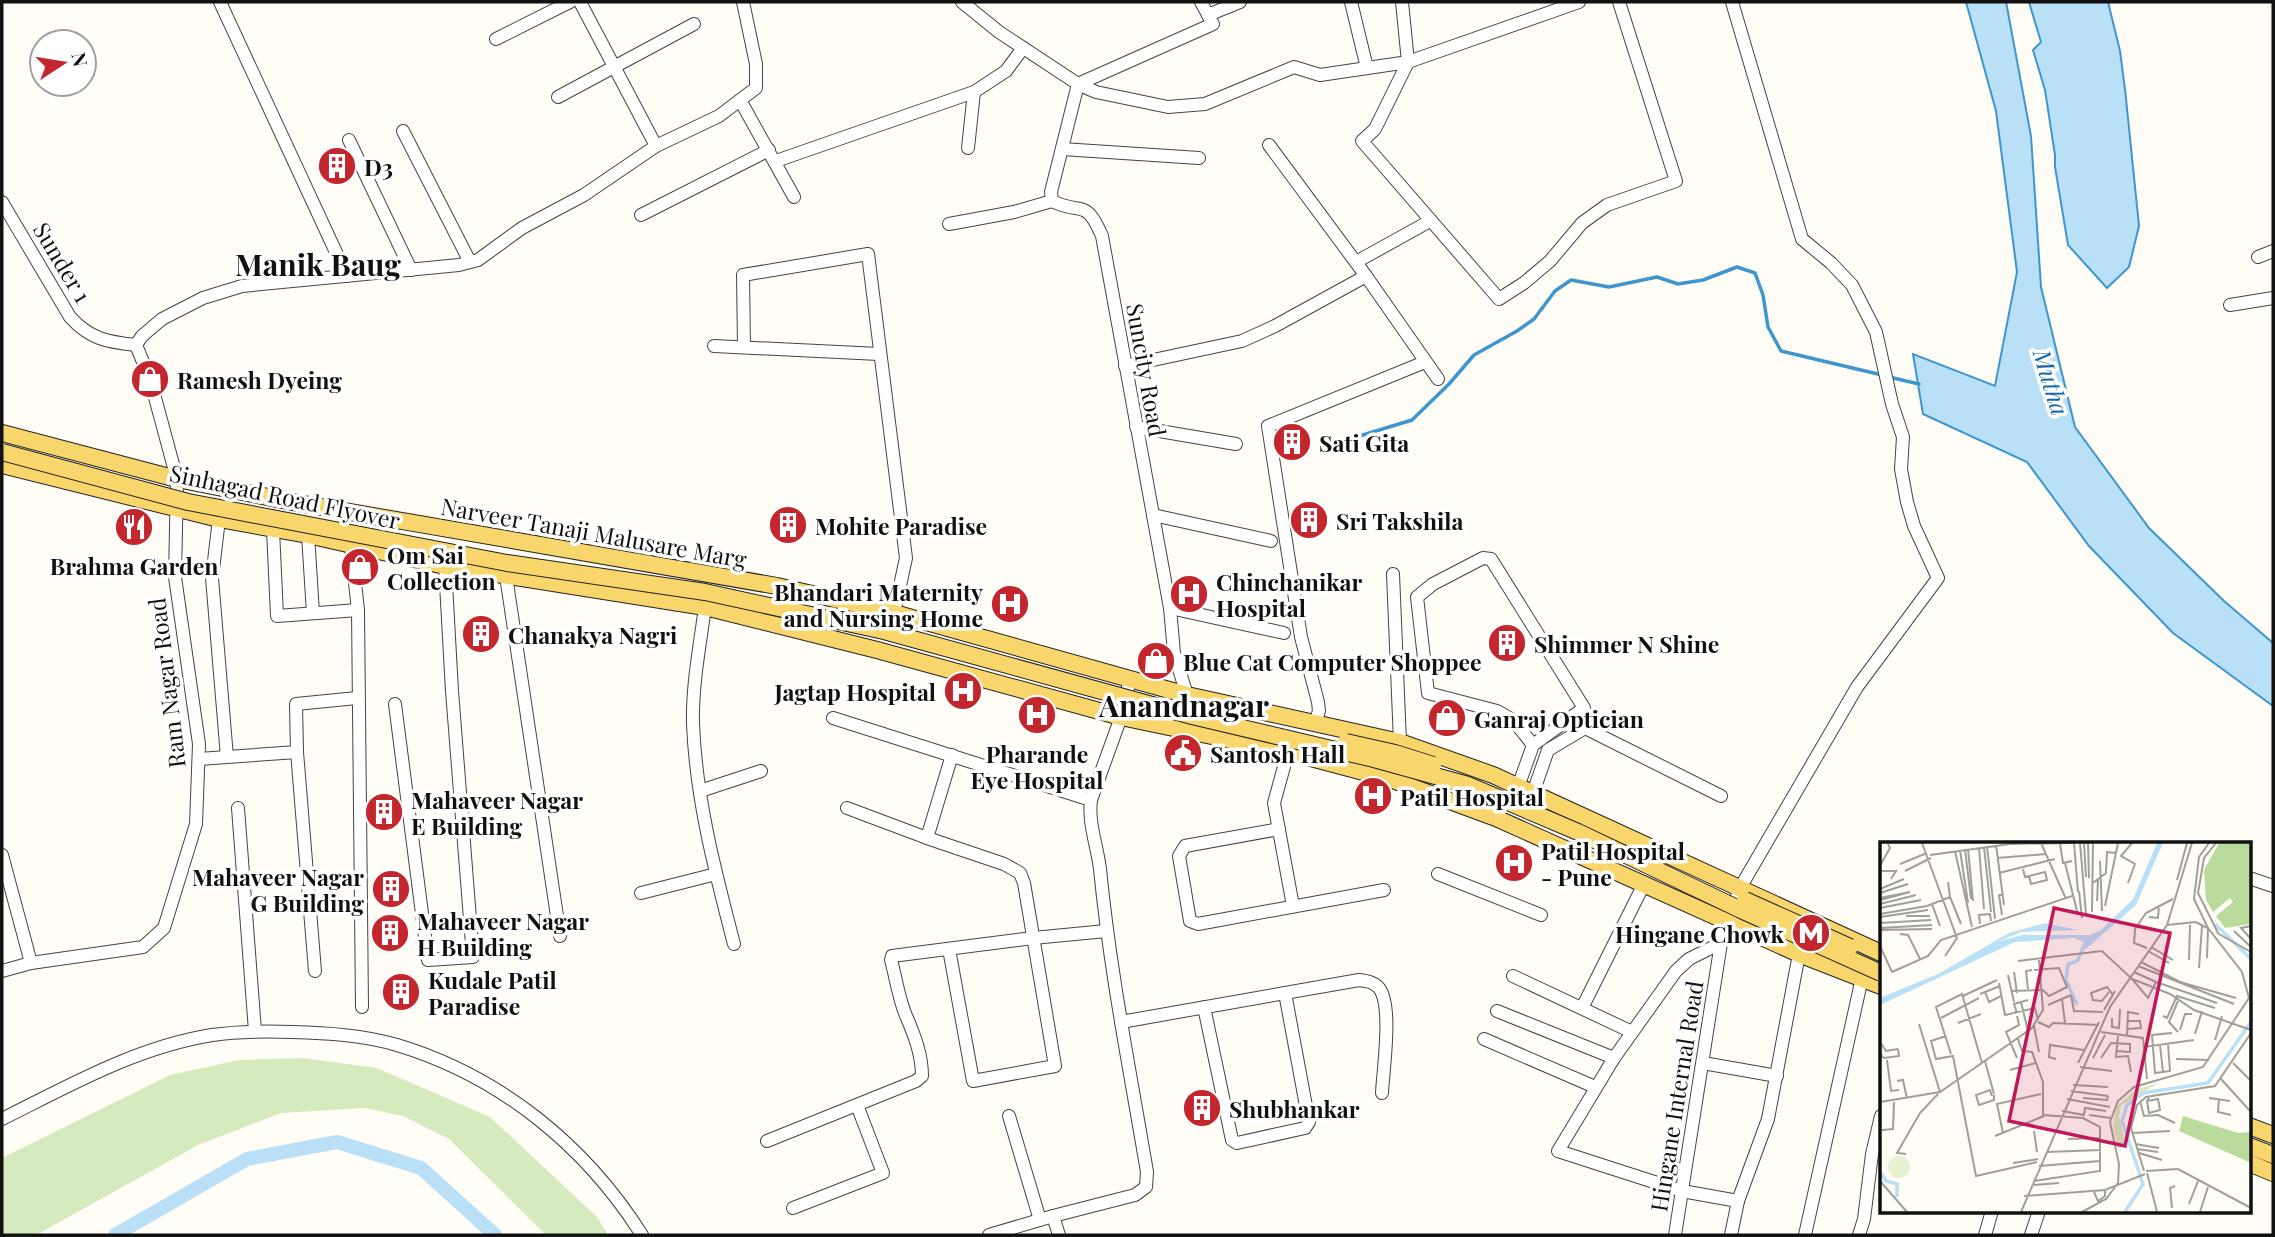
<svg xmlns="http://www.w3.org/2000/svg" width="2275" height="1237" viewBox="0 0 2275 1237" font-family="'Playfair Display',serif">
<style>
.green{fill:#d5ebbd}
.water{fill:#b9e0f7;stroke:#3f96cf;stroke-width:2}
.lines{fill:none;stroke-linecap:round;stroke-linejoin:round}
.stream{stroke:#3f96cf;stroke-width:3.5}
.canal{stroke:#b9e0f7;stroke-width:14}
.minor-casing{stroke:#444;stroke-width:14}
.major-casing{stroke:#222;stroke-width:18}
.minor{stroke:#fff;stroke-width:12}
.major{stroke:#f9d66b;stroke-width:16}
.major-bridge-casing{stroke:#222;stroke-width:18;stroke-linecap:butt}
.major-bridge{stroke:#f9d66b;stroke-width:16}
.labels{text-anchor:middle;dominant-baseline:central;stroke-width:7;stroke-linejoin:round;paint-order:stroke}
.poi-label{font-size:23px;font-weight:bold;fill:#111;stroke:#fff;text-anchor:start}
.street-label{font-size:23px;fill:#111;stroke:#fff}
.water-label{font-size:24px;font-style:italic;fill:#1768a6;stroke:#fff}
.district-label{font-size:30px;font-weight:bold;fill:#111;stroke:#fff}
.inset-river{fill:none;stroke:#b9e0f7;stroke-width:3.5}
.inset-road{fill:none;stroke:#a09f9a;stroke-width:2}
.view{fill:#c2185b;fill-opacity:0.15;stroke:#c2185b;stroke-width:3.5}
.inset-edge{fill:none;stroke:#111;stroke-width:3.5}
</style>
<rect width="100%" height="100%" fill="#fffdf5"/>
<polygon class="green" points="302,1058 377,1068 490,1117 597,1217 608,1235 546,1235 449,1139 403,1116 365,1108 281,1113 198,1145 36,1235 2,1235 2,1158 170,1075 239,1060"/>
<g class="water">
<polygon points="1966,2 2006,2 2007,7 2031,136 2041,287 2075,427 2149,528 2224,601 2273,643 2273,706 2173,633 2089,546 2027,462 1923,414 1913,354 1995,386 2017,272 1996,111"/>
<polygon points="2029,2 2108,2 2120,51 2125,89 2139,226 2129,267 2107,288 2068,245 2055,167 2055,155 2045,90 2033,50 2041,42"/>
</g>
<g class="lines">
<g class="stream">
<polyline points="1889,377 1919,384"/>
<polyline points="1330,445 1412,420 1449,384 1474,355 1517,331 1534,319 1555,291 1571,280 1609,287 1657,277 1678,284 1703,280 1737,267 1755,273 1763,295 1768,327 1781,351 1882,375"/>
</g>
<polyline class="canal" points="115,1235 247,1159 337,1142 421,1168 495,1235"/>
<g class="minor-casing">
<g id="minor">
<polyline points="220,2 347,276"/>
<polyline points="580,2 656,146"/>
<polyline points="962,2 999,32 1078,84 1096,92 1168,107 1205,104 1294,67 1320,75 1408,62 1579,2"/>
<polyline points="1351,2 1367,68"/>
<polyline points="1402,2 1408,62"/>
<polyline points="1208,15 1240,2"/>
<polyline points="496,39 570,2"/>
<polyline points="1408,62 1375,129 1362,141 1499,299 1524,283 1550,261 1582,223 1607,205 1676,181 1619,2"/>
<path d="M1078,84L1051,192L1052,201C1083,216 1085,197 1102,236L1170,608L1174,653L1187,695L1181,722"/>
<polyline points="1078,84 1213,24 1201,2"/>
<polyline points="558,97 694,24"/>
<polyline points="740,100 794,197"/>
<polyline points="403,131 470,262"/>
<polyline points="349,140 411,270"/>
<polyline points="1269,145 1366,276 1438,379"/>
<polyline points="968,148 974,92"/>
<polyline points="1062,149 1199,158"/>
<polyline points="776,161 974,92 1006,71 1023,48"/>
<path d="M2,202L70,317C90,339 107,342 136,345"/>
<polyline points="641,215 769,150"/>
<polyline points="949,224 1014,212 1052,201"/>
<polyline points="2258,257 2273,251"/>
<polyline points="1356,262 1430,221"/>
<polyline points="2230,305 2273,298"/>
<polyline points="714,346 879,354"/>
<polyline points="744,347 743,275 868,254 906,558 894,613"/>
<polyline points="1125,366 1242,341 1275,326 1366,276"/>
<polyline points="1136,427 1236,444"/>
<polyline points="1153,515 1271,541"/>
<polyline points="219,519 212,578 227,757 297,752 315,971"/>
<polyline points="273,530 277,616 358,610"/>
<polyline points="308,535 313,613"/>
<polyline points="351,546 358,610 362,1007"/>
<polyline points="1393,574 1400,742"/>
<polyline points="506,576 560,936"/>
<path d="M705,607C700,645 692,685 693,724C696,799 715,871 734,944"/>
<polyline points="1170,608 1284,633"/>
<polyline points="395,704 428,960 473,957 452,691 445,566"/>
<polyline points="833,718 1091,800"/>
<polyline points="1315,723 1319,711 1318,702 1301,637 1268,426 1425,362"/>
<polyline points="297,752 296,704 357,698"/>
<polyline points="1288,752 1274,803 1293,906"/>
<polyline points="199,759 227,757"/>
<polyline points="1518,787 1533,745 1584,708 1491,559 1483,558 1433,584 1417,597 1428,693 1497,711 1513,720 1533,745"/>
<polyline points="700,791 761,771"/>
<polyline points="1533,793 1548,750 1585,728 1721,796"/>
<polyline points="238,808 255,1031"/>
<polyline points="847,808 927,838 1004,864 1020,873 1024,883 1055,1066 973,1081 949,949"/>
<polyline points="1279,829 1185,846 1179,856 1190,921 1198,924 1384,890"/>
<polyline points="927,838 952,755"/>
<polyline points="2,855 31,963"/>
<polyline points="1438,874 1541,915"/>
<polyline points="2249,878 2273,886"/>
<polyline points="641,893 716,874"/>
<polyline points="1721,943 1689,959 1676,971 1614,1058 1558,1151 1682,1191 1738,1201 1731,1235"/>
<polyline points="2,971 31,963 143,947 164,928 196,824 199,744 175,577 177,479 150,379 136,345 142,336 162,319 203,298 242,286 459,265 478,260 522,228 584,195 656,146 719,116 756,88 756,64 743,2"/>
<polyline points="1513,976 1632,1032"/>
<polyline points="1204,1007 1232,1140 1237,1143 1305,1128 1309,1122 1285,993"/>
<polyline points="1582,1008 1643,886"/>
<polyline points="1497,1011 1614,1058"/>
<path d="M1121,1022L1359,980C1367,981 1374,982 1379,988C1393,1005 1383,1071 1382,1093"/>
<polyline points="1484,1039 1595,1087"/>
<polyline points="1703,1063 1777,1076"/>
<polyline points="1009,1116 1040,1220"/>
<path d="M2,1119C70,1085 137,1047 212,1035C239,1031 265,1031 292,1032C326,1033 363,1035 397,1045C500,1076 585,1145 642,1235"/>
<path d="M767,1141L916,1081L922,1076C922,1055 915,1037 907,1018C899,1001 896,978 891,960L892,956L1033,938L1106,931"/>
<polyline points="1738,1201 1768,1119 1799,954"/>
<polyline points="793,1208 883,1173 857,1105"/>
<polyline points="1053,1216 1059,1235"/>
<path d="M989,1235L1053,1216L1135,1195L1146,1187L1147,1172C1130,1071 1110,971 1100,869C1097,845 1088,823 1091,800L1121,717L1130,679"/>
<polyline points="1675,1235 1721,943 1740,888 1857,687 1938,578 1914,526 1907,502 1901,469 1903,437 1892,404 1876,332 1852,285 1831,263 1802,239 1732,2"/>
<polyline points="1805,1235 1862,978"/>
<polyline points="1859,1235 1864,1219 1872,1154 1881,1116"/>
<polyline points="1985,1235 1992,1211"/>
<polyline points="2031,1235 2039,1211"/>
</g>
</g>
<g class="major-casing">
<g id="major">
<polyline points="2,433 177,479 298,503 777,586 887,611 1187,695 1400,742 1493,775 1881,953"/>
<polyline points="2,465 219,519 308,535 445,566 705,607 877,650 1121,717 1288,752 1390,779 1496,818 1799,954 1881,986"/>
<polyline points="2249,1126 2273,1135"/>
<polyline points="2249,1146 2273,1155"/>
<polyline points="2249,1163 2273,1173"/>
</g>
</g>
<use href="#minor" class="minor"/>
<use href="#major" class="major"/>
<g class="major-bridge-casing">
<g id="major-bridge">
<polyline points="2,452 188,502 507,563 705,592 884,631 1192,716 1374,759 1468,785 1578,832 1741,910 1881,973"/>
<polyline points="1346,742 1395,753 1433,765"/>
<polyline points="1745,900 1850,947"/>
</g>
</g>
<use href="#major-bridge" class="major-bridge"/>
</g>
<defs>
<g id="building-disc" transform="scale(2.0125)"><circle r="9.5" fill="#c4262e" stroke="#fff"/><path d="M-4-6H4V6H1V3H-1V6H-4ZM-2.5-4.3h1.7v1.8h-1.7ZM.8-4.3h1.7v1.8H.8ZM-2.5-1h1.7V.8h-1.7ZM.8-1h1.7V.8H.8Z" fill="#fff"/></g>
<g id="shop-disc" transform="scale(2.0125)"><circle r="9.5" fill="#c4262e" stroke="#fff"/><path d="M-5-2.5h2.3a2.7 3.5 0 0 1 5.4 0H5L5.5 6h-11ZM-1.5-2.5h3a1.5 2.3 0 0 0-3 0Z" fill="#fff"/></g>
<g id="restaurant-disc" transform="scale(2.0125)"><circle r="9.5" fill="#c4262e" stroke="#fff"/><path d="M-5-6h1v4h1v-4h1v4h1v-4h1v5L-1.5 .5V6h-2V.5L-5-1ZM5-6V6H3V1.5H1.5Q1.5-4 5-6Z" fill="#fff"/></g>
<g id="hospital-disc" transform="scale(2.0125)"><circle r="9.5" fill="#c4262e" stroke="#fff"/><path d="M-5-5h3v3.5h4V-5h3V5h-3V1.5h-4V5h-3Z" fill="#fff"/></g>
<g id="civic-disc" transform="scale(2.0125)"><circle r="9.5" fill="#c4262e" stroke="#fff"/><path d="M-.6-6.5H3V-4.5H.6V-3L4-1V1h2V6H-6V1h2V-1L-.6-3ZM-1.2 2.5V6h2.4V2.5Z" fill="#fff"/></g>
<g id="metro-disc" transform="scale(2.0125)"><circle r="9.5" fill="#c4262e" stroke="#fff"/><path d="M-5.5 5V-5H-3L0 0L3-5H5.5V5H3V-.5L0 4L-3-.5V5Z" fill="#fff"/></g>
</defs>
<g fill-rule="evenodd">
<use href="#building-disc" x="337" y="166"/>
<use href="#shop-disc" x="150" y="379"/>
<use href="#building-disc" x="1292" y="442"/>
<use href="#building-disc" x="1309" y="520"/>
<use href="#building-disc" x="788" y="525"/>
<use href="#restaurant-disc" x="134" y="527"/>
<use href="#shop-disc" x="360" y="567"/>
<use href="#hospital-disc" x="1189" y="594"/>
<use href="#hospital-disc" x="1010" y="604"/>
<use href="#building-disc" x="481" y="634"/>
<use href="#building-disc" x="1507" y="643"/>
<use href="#shop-disc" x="1156" y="661"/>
<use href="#hospital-disc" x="963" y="691"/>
<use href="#hospital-disc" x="1037" y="715"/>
<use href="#shop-disc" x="1447" y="718"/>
<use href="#civic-disc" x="1183" y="753"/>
<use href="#hospital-disc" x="1373" y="796"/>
<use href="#building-disc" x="384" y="812"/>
<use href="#hospital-disc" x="1514" y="863"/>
<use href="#building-disc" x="391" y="889"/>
<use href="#building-disc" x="390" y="933"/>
<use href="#metro-disc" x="1811" y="933"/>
<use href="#building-disc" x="401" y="992"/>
<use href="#building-disc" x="1202" y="1108"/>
</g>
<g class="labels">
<g class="poi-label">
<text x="364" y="166">D3</text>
<text x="177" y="379">Ramesh Dyeing</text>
<text x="1319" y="442">Sati Gita</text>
<text x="1336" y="520">Sri Takshila</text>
<text x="815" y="525">Mohite Paradise</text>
<text x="387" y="554">Om Sai<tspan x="387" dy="26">Collection</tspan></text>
<text x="134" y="565" text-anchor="middle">Brahma Garden</text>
<text x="1216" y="581">Chinchanikar<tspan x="1216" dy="26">Hospital</tspan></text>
<text x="983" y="591" text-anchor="end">Bhandari Maternity<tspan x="983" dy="26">and Nursing Home</tspan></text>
<text x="508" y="634">Chanakya Nagri</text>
<text x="1534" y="643">Shimmer N Shine</text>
<text x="1183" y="661">Blue Cat Computer Shoppee</text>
<text x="936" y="691" text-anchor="end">Jagtap Hospital</text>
<text x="1474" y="718">Ganraj Optician</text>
<text x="1037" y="753" text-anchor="middle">Pharande<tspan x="1037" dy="26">Eye Hospital</tspan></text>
<text x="1210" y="753">Santosh Hall</text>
<text x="1400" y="796">Patil Hospital</text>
<text x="411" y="799">Mahaveer Nagar<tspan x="411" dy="26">E Building</tspan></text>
<text x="1541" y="850">Patil Hospital<tspan x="1541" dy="26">- Pune</tspan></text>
<text x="364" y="876" text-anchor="end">Mahaveer Nagar<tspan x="364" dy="26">G Building</tspan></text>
<text x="417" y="920">Mahaveer Nagar<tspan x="417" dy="26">H Building</tspan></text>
<text x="1784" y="933" text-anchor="end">Hingane Chowk</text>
<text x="428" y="979">Kudale Patil<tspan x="428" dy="26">Paradise</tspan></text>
<text x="1229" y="1108">Shubhankar</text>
</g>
<g class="street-label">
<text transform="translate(63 262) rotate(59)">Sunder 1</text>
<text transform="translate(1147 370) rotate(80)">Suncity Road</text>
<text transform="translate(285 496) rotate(12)">Sinhagad Road Flyover</text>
<text transform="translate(594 532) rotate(10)">Narveer Tanaji Malusare Marg</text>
<text transform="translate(166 683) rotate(-97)">Ram Nagar Road</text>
<text transform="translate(1676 1096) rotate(-81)">Hingane Internal Road</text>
</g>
<g class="water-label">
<text transform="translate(2052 382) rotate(73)">Mutha</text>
</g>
<g class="district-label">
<text x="318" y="264">Manik Baug</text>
<text x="1184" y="705">Anandnagar</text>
</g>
</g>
<g transform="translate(1880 842)">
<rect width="371" height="371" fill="#fffdf5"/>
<path d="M278,241L241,264L239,275L246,304L238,306L233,285L236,265L255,248Z" fill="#d5ebbd"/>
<path d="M339,1H371V82L345,86L336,74L353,60L350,56L333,70L326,58L324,28ZM303,274L358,291L371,290V321L299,289Z" fill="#b9dc9c"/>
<path d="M8 325a11 11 0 1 1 22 0a11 11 0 1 1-22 0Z" fill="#e6f2cf"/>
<path d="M277,1H283L256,63L206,107H200L204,100L194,96L135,100L0,163V156L58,132L129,91L165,81L198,88L141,90L117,100L142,93H210L221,88L253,57Z" fill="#b9e0f7"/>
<path class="inset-river" d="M335,82L371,117M197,163L186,138L188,122L197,119L203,107M0,330L6,339L17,342V355M245,370L263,342L242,279L247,263L263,251L328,241L371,180"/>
<path class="inset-road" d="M42,1L77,96L65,114M161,1L186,57M194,1L198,50M200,1L206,72M204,1L206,35M208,1L209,36M336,1L324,16L318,51L338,91M180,2L183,21L192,19M116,3L124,63M107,4L115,77M104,5L111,70M99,6L104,67M85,7L91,57M88,7L93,59M80,8L88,61M75,9L92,85M50,13L130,2L191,1M117,16L166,12M220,19L222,69M185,21L198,73M1,22L10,6L8,2M20,22L47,11M143,27L145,35L165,30L167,38L151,42L149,34M0,29H16L11,37M25,29L51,16M119,31L175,17M297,38L307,1M213,41L226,31L227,10L236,11M248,41L255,22L241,14L252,1M0,47L24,37M199,49L202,76M0,51L28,42M70,55L81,82M0,56L30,50M0,58L30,50M217,59L218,38M0,62L36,53M52,62L60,84M225,64L238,1M0,66L41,58M212,70L213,1M0,72L47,64L70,55L68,40M122,73L119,53H123M26,74H50M0,75L48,68M269,75L278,76L279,63M0,81L51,78M100,82L99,73L110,72L111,79M287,83L316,80L327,86M371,84L361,86L371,97M0,86L52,83M0,88L52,87M354,89L371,105M337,91L371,110M20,92L28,93L40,117M0,104L12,130M271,105L293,118M267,106L254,101L255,87L266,71L293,57M268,109L289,121M327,116L328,87M309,118L310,83M138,119L222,109L252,137L290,152L314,168L371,188M261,120L300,140L356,156M258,124L354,162M319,126L322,84M154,128L179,126L187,145L169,154L163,148M12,130L48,114L61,98L192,54M134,130L137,151M254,130L276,140M128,133L134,160M252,137L268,156L276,140L337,161M119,141L125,173L155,166L158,178M148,147L146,129L152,128M131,149L163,148M105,150L109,160L121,154M229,150L222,159L213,158L211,151L227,145L233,153M100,152L120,144M191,153L194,169L223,170M83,154L117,138M182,157L185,181M298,159L289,180L298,190M141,160L148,189M168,163L191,153M224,168L235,149M137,171L134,162L148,158M283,174L287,176L297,154L335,166M61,176L99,156M232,176V185L239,186L240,167M158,180L169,185L173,181L219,183M78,181L101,172M39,182L60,250M154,184L159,210M247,187L261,186L260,179H248M300,188L305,172H312M221,190L263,196L267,237M315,192L322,169M66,194L51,199L56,217L73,214L96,334L157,320M238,194L236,215L248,214L251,230M247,195L248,170L259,172M138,197L142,209L152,210L163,240V273L203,276L220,285V329L154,339M335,198L342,174M0,200L6,209L18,207M288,202L290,229L275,231L272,193L292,191M280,203L283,230M264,205L314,198M0,212L4,216L19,214L18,207M71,212L56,165L82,152L102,221M137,216L126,190L139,183L137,174M213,216L225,193M221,216L231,201L250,202V210L237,209M176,217L169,215L170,203L204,208M296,217L329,218M7,218L11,249L19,248M105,219L114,252M198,221L219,180M353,221L371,239M200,225L232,229M130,228L156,221M341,237L371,270M17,239L23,238L27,257M193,243L228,245M191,249L228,254M112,254L110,248L96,253L99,263L114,258V253M203,256L227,258L228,254M329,256L350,259M187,257L230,265M339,257L338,270L351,273M260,259L264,274L278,273L295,281M267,259L278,257L280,268L269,271L267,259L270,254M0,260L60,250L152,186L163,168L159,118M182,269L204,273L205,266L226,269M209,273L231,276M2,288L13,287L14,260M154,289L157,310M123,291L117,262L161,252M252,291L290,289M115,294L164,274M188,297L220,296M255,302L279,306M257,307L278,310M167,310L221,308M259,311L282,318M26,312L17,311L40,271L58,252M133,321L158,317M159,324L220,319M264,329L251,286L257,263L266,255L335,244L371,191M266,329L298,327L371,366M267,331L277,370M0,339L27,370M154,343L179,341M214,350L218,359L225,354V348M144,354L225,348L265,332M309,362L318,339M292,366L290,346L295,344M141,370L230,165L287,83L312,1M202,370L226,357L238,341L239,322L230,280L238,259L254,245L323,225L369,156L362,130L328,86L314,57L319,15L329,1M320,370L328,345"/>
<path class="view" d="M174,66L290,91L245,304L129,279Z"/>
<rect width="371" height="371" class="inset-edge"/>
</g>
<rect width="2275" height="1237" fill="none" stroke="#111111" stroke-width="7"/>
<g transform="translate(63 63) rotate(78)"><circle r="33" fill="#ffffff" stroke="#a0a0a0" stroke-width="2"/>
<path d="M0-5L12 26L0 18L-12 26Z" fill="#c4262e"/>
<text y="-10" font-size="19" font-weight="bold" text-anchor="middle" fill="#111111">N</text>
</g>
</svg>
